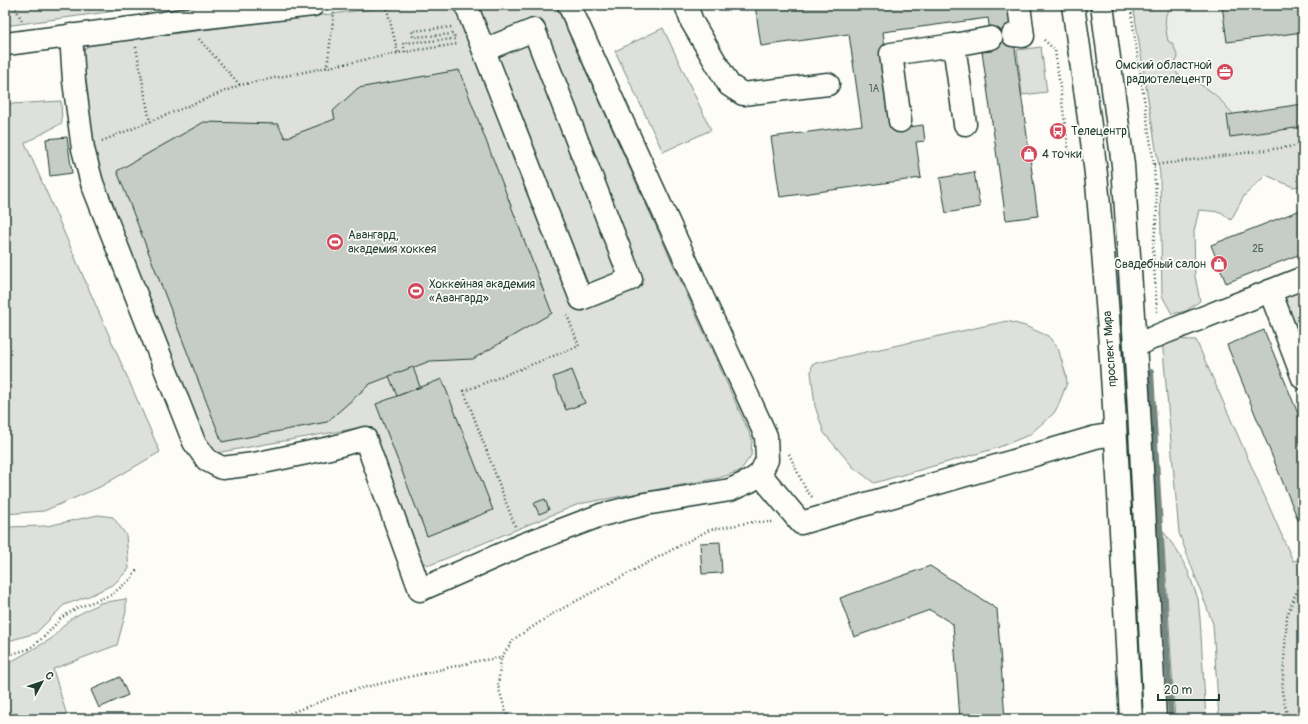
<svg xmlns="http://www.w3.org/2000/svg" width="1308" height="724" viewBox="0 0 1308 724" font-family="Pangolin,sans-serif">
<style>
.built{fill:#eceee9}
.green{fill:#dde0db;stroke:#7e8e88}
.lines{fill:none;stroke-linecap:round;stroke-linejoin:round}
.stream{stroke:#75877f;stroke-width:6}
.building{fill:#c6cdc7;stroke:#1f3d34}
.minor-casing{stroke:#1f3d34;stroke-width:25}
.major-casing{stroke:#1f3d34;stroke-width:25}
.path{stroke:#1f3d34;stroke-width:2.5;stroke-dasharray:1 3;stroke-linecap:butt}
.minor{stroke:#fdfcf7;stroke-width:22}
.major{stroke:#fdfcf7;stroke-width:22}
.labels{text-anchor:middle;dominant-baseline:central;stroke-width:3.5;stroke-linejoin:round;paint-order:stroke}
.number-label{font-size:10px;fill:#496159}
.poi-label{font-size:12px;fill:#1f3d34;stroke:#fdfcf7;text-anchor:start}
.street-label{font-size:12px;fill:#1f3d34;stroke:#fdfcf7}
</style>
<rect width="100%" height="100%" fill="#fdfcf7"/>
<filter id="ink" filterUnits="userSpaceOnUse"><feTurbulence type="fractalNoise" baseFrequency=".025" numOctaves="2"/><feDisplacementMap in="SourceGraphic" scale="8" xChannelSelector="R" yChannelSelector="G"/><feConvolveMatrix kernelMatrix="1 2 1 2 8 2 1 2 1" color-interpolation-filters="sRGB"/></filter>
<g filter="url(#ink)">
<polygon class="built" points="1137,5 1303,5 1303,140 1157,157"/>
<g class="green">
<polygon points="5,5 159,5 5,26"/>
<polygon points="413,5 555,5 557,7 752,439 751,456 740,471 719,478 579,504 430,565 419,562 369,426 210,454 94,157 78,60 84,49 92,44 355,11"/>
<path d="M1133,5H1174C1161,11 1166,30 1168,41L1173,44L1178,58L1173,66L1178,75C1208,85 1217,95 1237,119L1303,111V186L1293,187L1266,175L1244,196L1231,220L1221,212L1199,210L1194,231L1195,276L1200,301L1186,311L1172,314L1162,296L1160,174Z"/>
<polygon points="663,28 711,130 663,152 615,51"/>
<polygon points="1041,47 1047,92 1022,95 1017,50"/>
<polygon points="5,99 11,104 61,101 62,123 25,143 160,452 100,487 44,511 5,514"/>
<polygon points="1303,265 1303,354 1275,276"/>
<polygon points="1007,321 1025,326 1048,336 1058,348 1066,375 1067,383 1058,406 1054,413 1029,435 997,448 874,483 853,467 824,433 815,406 811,372 812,364"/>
<polygon points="1162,339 1196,340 1293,561 1303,559 1303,719 1219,719 1213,624 1179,533"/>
<polygon points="98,515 113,517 126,535 129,569 114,584 89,596 64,605 36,633 5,642 5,527 47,526"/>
<polygon points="1163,531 1176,549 1188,571 1198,599 1200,619 1206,719 1175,719"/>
<polygon points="126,599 126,612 117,645 53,669 68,719 5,719 5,665 51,639 70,619 100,603"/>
</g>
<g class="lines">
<polyline class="stream" points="1151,372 1171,719"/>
</g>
<g class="building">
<polygon points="755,5 1009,5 1038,216 1006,220 982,52 993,51 988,18 883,32 896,129 923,125 925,141 916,142 921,178 780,197 771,137 862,125 849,34 761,46"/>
<polygon points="1222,5 1303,5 1303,32 1227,42"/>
<polygon points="459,70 552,313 473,359 430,361 370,384 327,422 222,442 117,171 204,122 278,124 285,138 335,119 333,111 358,88"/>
<polygon points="1303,104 1303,127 1230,137 1227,115"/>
<polygon points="67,137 72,173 50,176 46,139"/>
<polygon points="974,172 980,207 946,213 940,178"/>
<polygon points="1303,209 1303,253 1226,283 1211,245"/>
<polygon points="1264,330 1303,426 1303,532 1227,345"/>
<polygon points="413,367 420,387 397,396 389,376"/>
<polygon points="572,370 585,403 566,410 553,377"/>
<polygon points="442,379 493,510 427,536 376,404"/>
<polygon points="545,499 549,510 539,514 534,503"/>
<polygon points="720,542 722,573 702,574 700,543"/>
<polygon points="930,566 997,609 1005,719 960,719 953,624 930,610 854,637 840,598"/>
<polygon points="120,677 128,695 99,708 91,690"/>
</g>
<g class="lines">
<g class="minor-casing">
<g id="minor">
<polyline points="466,5 581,299 631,279 534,30 484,50"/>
<polyline points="686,5 692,22 729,85 743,94 828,84"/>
<polyline points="71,35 74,81 83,149 92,183 194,442 207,460 222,468 254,464 330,448 365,438 420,590 522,545 601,515 645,504 730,490 750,481 760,474 767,460 766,436 569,5"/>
<polyline points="1013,35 1023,36 1019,5"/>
<polyline points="6,44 132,28 181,20 313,5"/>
<polyline points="954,45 965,124"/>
<polyline points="900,121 891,54 954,45 991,38"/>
<polyline points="1270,291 1303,378"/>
<polyline points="1135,346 1159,335 1303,278"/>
<polyline points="760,474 801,523 1096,437 1115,434"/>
</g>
</g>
<g class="major-casing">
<g id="major">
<path d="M1073,5C1081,64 1091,124 1097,184C1114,362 1121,540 1131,719"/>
<polyline points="1102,5 1123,165 1138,391 1155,719"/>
</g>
</g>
<g class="path">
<polyline points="14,5 22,21"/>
<polyline points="386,5 398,53"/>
<polyline points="1130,5 1154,165 1157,214 1153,248 1157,312"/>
<polyline points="387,8 405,5"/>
<polyline points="199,39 240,85"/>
<polyline points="1044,40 1055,50 1068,146 1071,157"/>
<polyline points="136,47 150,122"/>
<polyline points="405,52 403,43 455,39 454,34 413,37 412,31 452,27"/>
<polyline points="327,68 334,12"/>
<polyline points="102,141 240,85 398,53 458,44"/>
<polyline points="1154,165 1303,145"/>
<polyline points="789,454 806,490 813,498"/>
<polyline points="515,526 464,391 579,346 567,315"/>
<polyline points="5,656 29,649 45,636 61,618 77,608 111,595 131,579 138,568"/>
<polyline points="275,719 345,692 477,661 501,658"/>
<polyline points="508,719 498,686 501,658 514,639 554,613 709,530 753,522 773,522"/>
<polyline points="1288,719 1282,692 1287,616 1295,595 1303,583"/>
</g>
<use href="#minor" class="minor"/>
<use href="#major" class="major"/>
</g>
</g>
<defs>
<g id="office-disc" transform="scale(0.9)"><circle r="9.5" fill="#d1495b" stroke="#fdfcf7"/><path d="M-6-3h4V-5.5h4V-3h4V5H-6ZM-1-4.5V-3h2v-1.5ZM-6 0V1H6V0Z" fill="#fff"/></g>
<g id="bus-disc" transform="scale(0.9)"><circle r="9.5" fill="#d1495b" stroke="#fdfcf7"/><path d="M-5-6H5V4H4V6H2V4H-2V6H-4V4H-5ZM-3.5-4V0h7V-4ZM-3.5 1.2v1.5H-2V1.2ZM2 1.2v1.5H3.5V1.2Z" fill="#fff"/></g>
<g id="shop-disc" transform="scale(0.9)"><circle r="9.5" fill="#d1495b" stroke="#fdfcf7"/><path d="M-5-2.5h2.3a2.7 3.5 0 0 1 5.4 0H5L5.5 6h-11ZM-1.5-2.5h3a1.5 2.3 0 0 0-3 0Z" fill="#fff"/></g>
<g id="stadium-disc" transform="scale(0.9)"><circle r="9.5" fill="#d1495b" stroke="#fdfcf7"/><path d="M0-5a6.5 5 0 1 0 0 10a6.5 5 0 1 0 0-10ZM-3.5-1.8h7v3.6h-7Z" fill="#fff"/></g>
</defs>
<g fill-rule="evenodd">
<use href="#office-disc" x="1225" y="72"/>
<use href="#bus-disc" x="1058" y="131"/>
<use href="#shop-disc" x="1029" y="154"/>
<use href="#stadium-disc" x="335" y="242"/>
<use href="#shop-disc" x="1219" y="264"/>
<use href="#stadium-disc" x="416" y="291"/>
</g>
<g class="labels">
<g class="number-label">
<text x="874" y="89">1А</text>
<text x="1258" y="249">2Б</text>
</g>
<g class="poi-label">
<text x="1212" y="65" text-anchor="end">Омский областной<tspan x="1212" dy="14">радиотелецентр</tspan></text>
<text x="1071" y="131">Телецентр</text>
<text x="1042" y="154">4 точки</text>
<text x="348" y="235">Авангард,<tspan x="348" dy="14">академия хоккея</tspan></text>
<text x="1206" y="264" text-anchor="end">Свадебный салон</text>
<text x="429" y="284">Хоккейная академия<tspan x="429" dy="14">«Авангард»</tspan></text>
</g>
<g class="street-label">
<text transform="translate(1110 349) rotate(-94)">проспект Мира</text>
</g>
</g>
<rect width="1308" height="724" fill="none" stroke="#fdfcf7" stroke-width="20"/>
<rect x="10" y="10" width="1288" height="704" fill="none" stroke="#1f3d34" stroke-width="1.5" filter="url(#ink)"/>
<g transform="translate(42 682) rotate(50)" stroke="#fdfcf7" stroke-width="3" paint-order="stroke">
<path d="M0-3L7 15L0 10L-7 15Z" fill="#1f3d34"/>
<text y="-6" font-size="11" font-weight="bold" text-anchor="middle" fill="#1f3d34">С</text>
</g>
<path d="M1158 694v6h61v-6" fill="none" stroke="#1f3d34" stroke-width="2"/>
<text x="1164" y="694" font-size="12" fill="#1f3d34" stroke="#fdfcf7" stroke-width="3" paint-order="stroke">20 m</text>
</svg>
